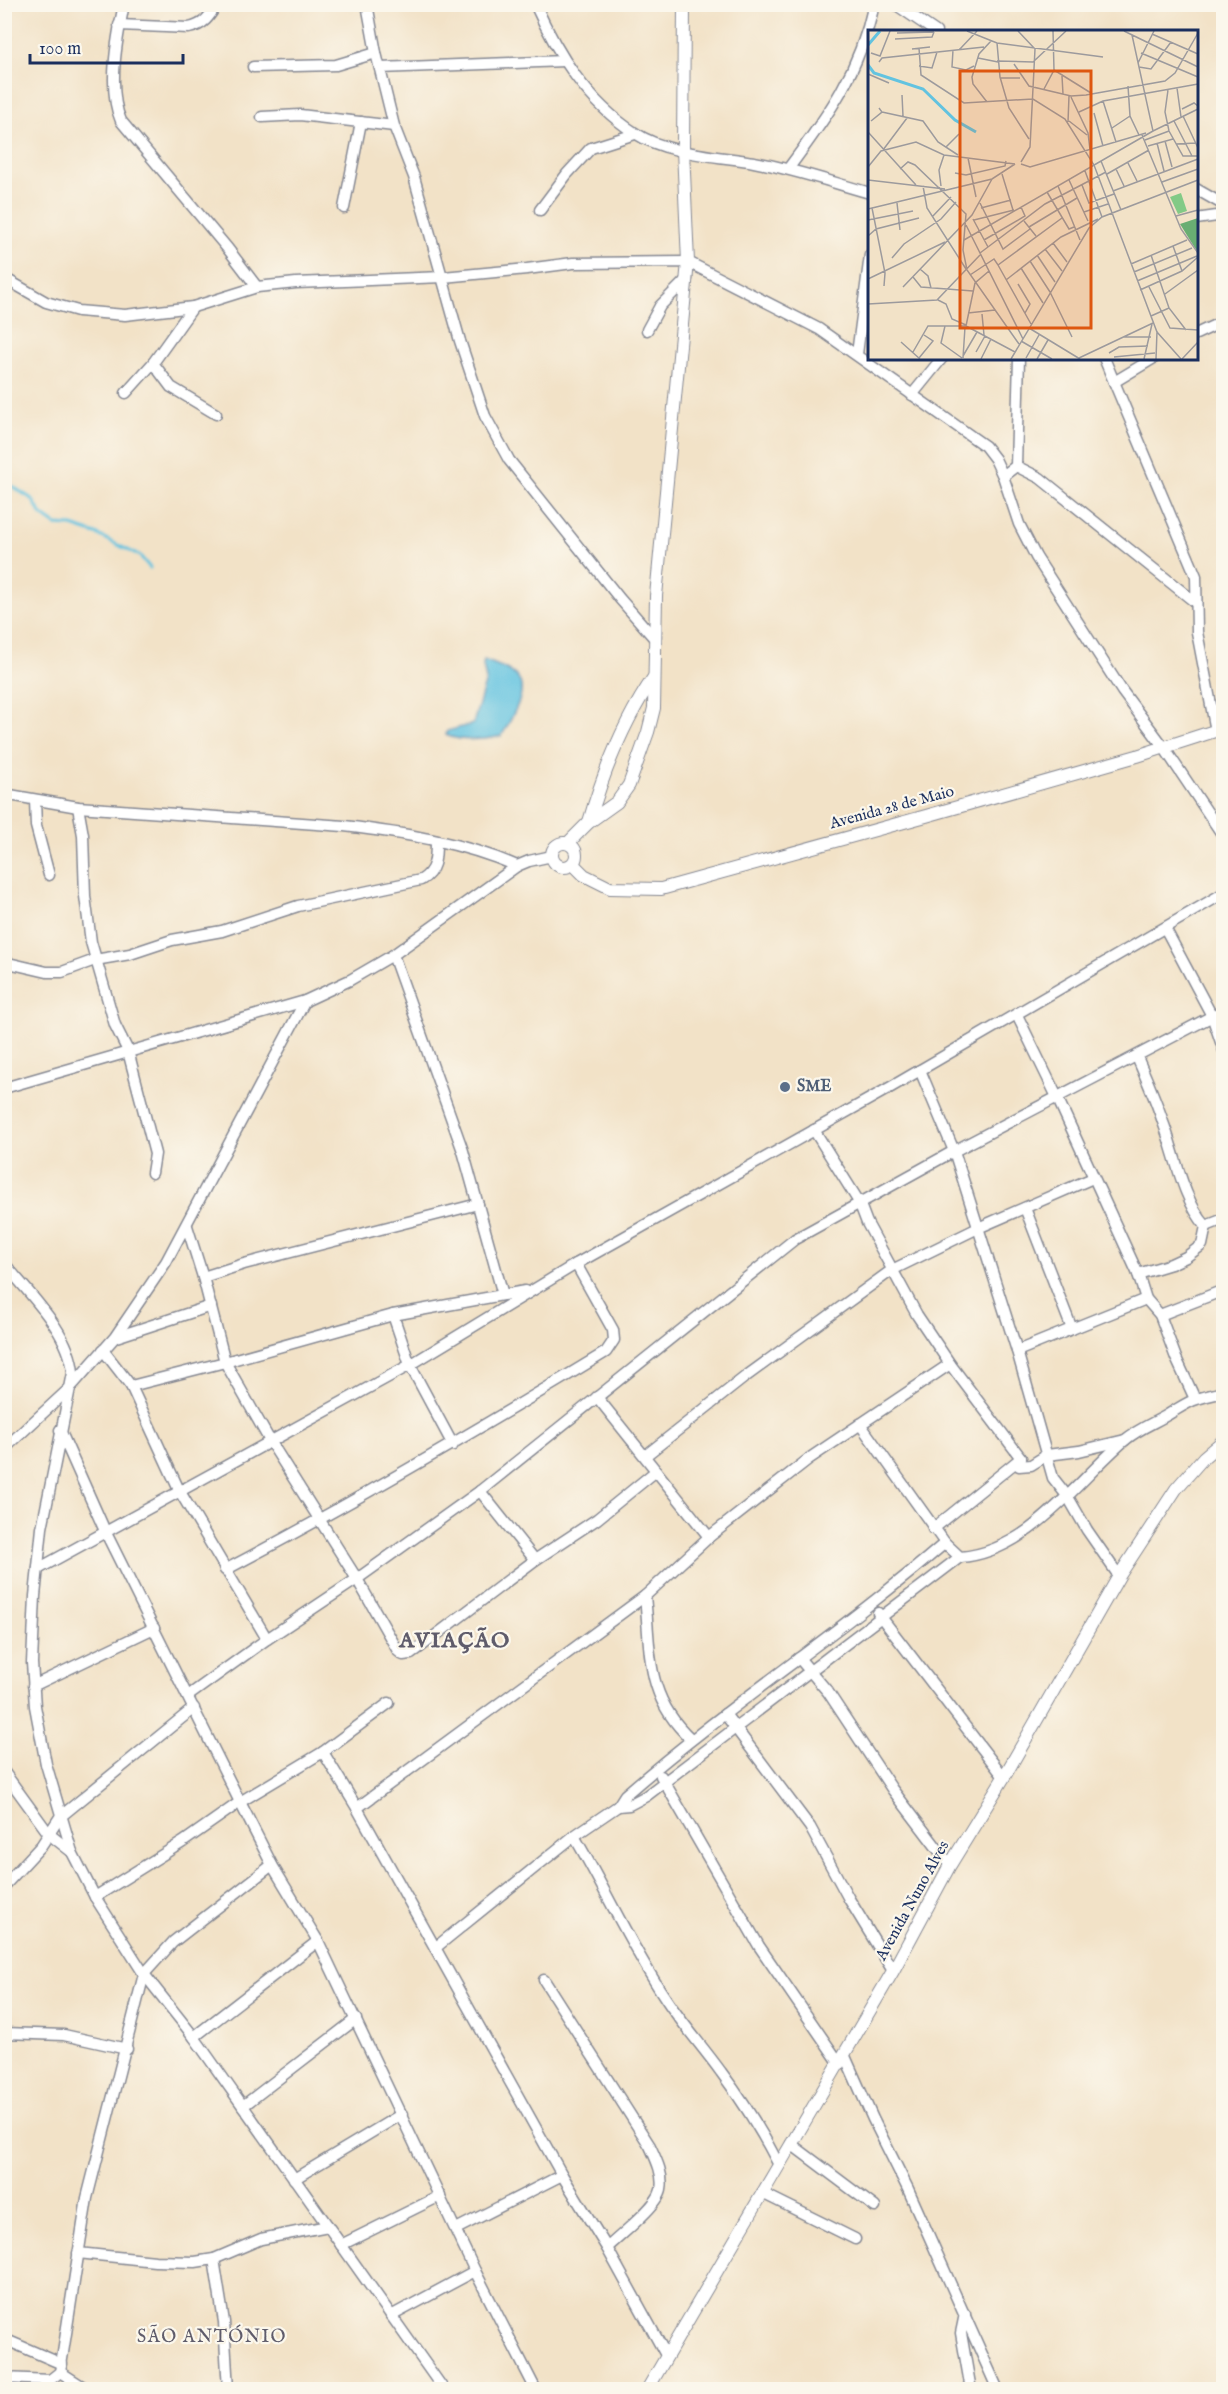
<svg xmlns="http://www.w3.org/2000/svg" width="1228" height="2394" viewBox="0 0 1228 2394" font-family="'IM FELL English',serif">
<style>
.water{fill:#62c3e0;stroke:#3e799f;stroke-width:1.5}
.lines{fill:none;stroke-linecap:round;stroke-linejoin:round}
.stream{stroke:#62c3e0;stroke-width:3}
.minor-casing{stroke:#868892;stroke-width:13}
.tertiary-casing{stroke:#868892;stroke-width:14}
.minor{stroke:#fff;stroke-width:10}
.tertiary{stroke:#fff;stroke-width:12}
.service-dot{fill:#5c6f8a;stroke:#fbf7ec;stroke-width:2}
.labels{text-anchor:middle;dominant-baseline:central;stroke-width:4.5;stroke-linejoin:round;paint-order:stroke}
.street-label{font-size:16px;fill:#1b2f5e;stroke:#fbf7ec}
.service-label{font-size:16px;font-weight:bold;fill:#4e5e75;stroke:#fbf7ec;text-anchor:start}
.neighbourhood-label{font-size:18px;letter-spacing:1.5px;fill:#5f5c6b;stroke:#fbf7ec}
.district-label{font-size:22px;font-weight:bold;letter-spacing:1.5px;fill:#5f5c6b;stroke:#fbf7ec}
.inset-river{fill:none;stroke:#62c3e0;stroke-width:3}
.inset-road{fill:none;stroke:#9c9a9d;stroke-width:1.5}
.view{fill:#de5710;fill-opacity:0.15;stroke:#de5710;stroke-width:3}
.inset-edge{fill:none;stroke:#1b2f5e;stroke-width:3}
</style>
<rect width="100%" height="100%" fill="#fbf7ec"/>
<filter id="ink" filterUnits="userSpaceOnUse"><feTurbulence type="fractalNoise" baseFrequency=".0167" numOctaves="2"/><feDisplacementMap in="SourceGraphic" scale="12" xChannelSelector="R" yChannelSelector="G"/><feConvolveMatrix kernelMatrix="1 2 1 2 8 2 1 2 1" color-interpolation-filters="sRGB"/></filter>
<filter id="wash" filterUnits="userSpaceOnUse"><feTurbulence type="fractalNoise" baseFrequency=".008" numOctaves="4" result="noise"/><feDisplacementMap in="SourceGraphic" scale="24" xChannelSelector="R" yChannelSelector="G"/><feGaussianBlur stdDeviation="1.35" result="paint"/><feColorMatrix in="noise" values="0 0 0 0 0 0 0 0 0 0 0 0 0 0 0 0 0 1.4 0 .05"/><feComposite in="paint" operator="in"/></filter>
<g filter="url(#wash)">
<rect width="100%" height="100%" fill="#f2e2c7"/>
<path class="water" d="M484,660C509,670 531,675 517,706C512,717 508,727 501,736C484,740 461,742 446,735L447,731L473,724L486,680L483,665Z"/>
<g class="lines">
<polyline class="stream" points="4,481 32,499 42,515 56,525 72,526 96,534 140,556 150,568"/>
</g>
</g>
<g filter="url(#ink)">
<g class="lines">
<g class="minor-casing">
<g id="minor">
<path d="M124,4C117,38 107,89 121,121L228,249L257,287"/>
<polyline points="367,4 376,53 394,126 414,177 460,341 485,416 509,460 620,599 655,639"/>
<path d="M535,4C558,55 587,102 635,133C666,154 718,156 754,162C793,169 831,182 870,193"/>
<polyline points="895,4 936,32"/>
<path d="M119,25L189,28C204,25 209,17 217,4"/>
<polyline points="253,67 336,65 376,53"/>
<polyline points="380,68 564,61"/>
<polyline points="262,117 300,115 394,126"/>
<path d="M788,169C829,114 859,73 874,4"/>
<polyline points="1196,189 1224,205"/>
<polyline points="344,208 361,122"/>
<polyline points="540,210 567,174 591,148 635,134"/>
<polyline points="1196,219 1224,215"/>
<polyline points="4,278 46,302 78,311 125,315 193,307 257,287 296,283 443,277 527,269 573,263 688,262 819,329 985,446 995,459 1003,476 1019,524 1036,557 1122,691 1163,746 1224,837"/>
<polyline points="647,330 660,306 687,279"/>
<polyline points="1196,334 1224,321"/>
<polyline points="857,354 870,255"/>
<polyline points="1104,358 1196,576 1197,632 1216,731"/>
<polyline points="153,363 171,387 216,414"/>
<polyline points="1114,382 1154,358"/>
<polyline points="126,393 153,363 193,307"/>
<polyline points="912,395 942,358"/>
<polyline points="1016,466 1040,478 1195,602"/>
<polyline points="1003,476 1016,466 1019,358"/>
<path d="M4,794L78,807L344,826C403,833 462,842 517,866"/>
<polyline points="35,800 36,826 49,875"/>
<polyline points="78,807 83,835 85,896 91,942 115,1025 128,1051 155,1154 152,1173"/>
<polyline points="1165,928 1212,1016 1224,1051"/>
<polyline points="393,955 463,1151 503,1295"/>
<path d="M4,962L47,972H62L95,960L130,954L172,940L222,931L298,906L421,880C436,871 436,858 436,841"/>
<polyline points="1017,1015 1057,1097 1138,1274 1146,1299 1160,1315 1176,1358 1195,1399"/>
<path d="M1137,1057C1146,1078 1156,1100 1163,1122C1175,1153 1183,1201 1206,1226L1224,1219"/>
<polyline points="920,1070 954,1151 1017,1351 1053,1478 1068,1497 1087,1530 1119,1576"/>
<polyline points="4,1088 305,1001 350,980 393,955 517,866 529,861 552,856"/>
<polyline points="814,1130 859,1202 867,1223 917,1315 950,1364 1021,1458 1019,1466 1031,1465 1047,1455 1079,1451 1125,1440"/>
<polyline points="1025,1208 1072,1329"/>
<polyline points="187,1226 203,1277 225,1362 270,1441 357,1579 398,1651 403,1655 411,1654 535,1560 597,1519 656,1471"/>
<path d="M4,1263C29,1294 70,1332 73,1373L42,1528L35,1596L32,1663L35,1706L46,1764L72,1852L95,1897L144,1974L194,2037L444,2390"/>
<polyline points="1138,1274 1171,1264 1186,1257 1202,1245 1206,1226"/>
<polyline points="203,1277 244,1264 478,1204"/>
<polyline points="393,1315 410,1365 453,1445"/>
<polyline points="1160,1315 1224,1290"/>
<polyline points="116,1337 211,1306"/>
<polyline points="103,1350 131,1386 179,1490 267,1639"/>
<polyline points="1017,1351 1146,1299"/>
<polyline points="131,1386 225,1362 393,1315 525,1291"/>
<polyline points="597,1397 709,1537"/>
<path d="M860,1424L945,1543L960,1557C1029,1552 1076,1482 1125,1440C1138,1429 1154,1423 1169,1414C1178,1409 1187,1402 1197,1399C1205,1396 1215,1394 1224,1392"/>
<polyline points="60,1430 105,1531 240,1802 272,1865 318,1941 475,2271 536,2390"/>
<polyline points="4,1449 70,1388 115,1337 166,1262 305,1001"/>
<polyline points="645,1456 745,1377 892,1270 978,1228 1093,1178"/>
<polyline points="480,1491 535,1560"/>
<polyline points="933,1529 1021,1458"/>
<polyline points="38,1569 410,1365 576,1264 891,1087 1224,893"/>
<path d="M225,1570C355,1502 481,1428 606,1352L614,1340L613,1330L576,1264"/>
<path d="M645,1596C651,1653 645,1697 691,1739"/>
<polyline points="878,1613 1004,1777"/>
<polyline points="799,1658 828,1692 892,1789 950,1865"/>
<polyline points="33,1686 154,1628"/>
<polyline points="188,1696 267,1639 357,1579 480,1491 795,1239 954,1151 1224,1010"/>
<polyline points="725,1714 810,1827 849,1899 893,1971"/>
<polyline points="323,1752 389,1703"/>
<polyline points="4,1772 49,1834 72,1852"/>
<polyline points="661,1776 759,1946 838,2061"/>
<polyline points="618,1806 629,1805 646,1796 960,1557"/>
<polyline points="357,1808 562,2175 607,2248 666,2355"/>
<path d="M574,1836C606,1890 631,1947 666,1999C683,2025 703,2047 721,2072C743,2101 762,2132 779,2165"/>
<polyline points="4,1886 41,1846 60,1817 194,1708"/>
<polyline points="95,1897 183,1842 240,1802 323,1752 357,1808 645,1596 709,1537 810,1458 950,1364"/>
<path d="M435,1948L574,1836L618,1806L625,1795C727,1706 842,1632 945,1543"/>
<path d="M544,1980L650,2146C656,2159 664,2175 661,2190C658,2206 619,2236 607,2248"/>
<polyline points="4,2033 64,2035 127,2049"/>
<polyline points="194,2037 318,1941"/>
<polyline points="844,2054 873,2119 908,2189 998,2390"/>
<polyline points="243,2106 356,2019"/>
<polyline points="791,2144 875,2207"/>
<polyline points="294,2179 402,2114"/>
<polyline points="762,2193 855,2239"/>
<polyline points="456,2229 562,2175"/>
<polyline points="341,2245 440,2196"/>
<polyline points="78,2253 155,2261 195,2262 214,2259 261,2239 328,2226"/>
<polyline points="214,2259 224,2322 228,2390"/>
<polyline points="965,2314 961,2333 971,2390"/>
<polyline points="391,2316 475,2271"/>
<polyline points="4,2339 62,2364"/>
<polyline points="60,2372 88,2390"/>
<polyline points="4,2378 50,2380 60,2372 87,2198 144,1974 173,1942 272,1865"/>
</g>
</g>
<g class="tertiary-casing">
<g id="tertiary">
<path d="M589,822C604,770 623,722 654,677"/>
<circle cx="564" cy="855" r="12"/>
<polyline points="568,843 589,822 617,802 629,785 648,732 654,708 656,596 688,262 683,150 684,4"/>
<polyline points="573,864 584,875 610,888 661,889 926,816 1137,756 1224,728"/>
<polyline points="647,2390 893,1971 950,1865 1004,1777 1119,1576 1176,1489 1204,1457 1224,1440"/>
</g>
</g>
<use href="#minor" class="minor"/>
<use href="#tertiary" class="tertiary"/>
</g>
</g>
<circle class="service-dot" cx="785" cy="1087" r="6"/>
<g class="labels">
<g class="street-label">
<text transform="translate(892 808) rotate(-15)">Avenida 28 de Maio</text>
<text transform="translate(913 1901) rotate(-61)">Avenida Nuno Alves</text>
</g>
<g class="service-label">
<text x="797" y="1087">SME</text>
</g>
<g class="neighbourhood-label">
<text x="212" y="2337">SÃO ANTÓNIO</text>
</g>
<g class="district-label">
<text x="455" y="1641">AVIAÇÃO</text>
</g>
</g>
<g transform="translate(868 30)">
<rect width="330" height="330" fill="#f2e2c7"/>
<path d="M313,163L319,181L310,184L302,167Z" fill="#82ca86"/>
<path d="M330,188V223L312,194Z" fill="#69ae73"/>
<path class="inset-river" d="M0,15L12,1M0,35L6,43L55,59L87,90L108,102"/>
<path class="inset-road" d="M99,1L129,13L235,27M150,1L167,19L162,117L153,132M256,1L330,37M29,3L66,2M284,4L330,24M27,9L64,7L66,2M129,13L132,47L141,78L161,109M51,18L53,45L96,73L165,69L197,89L226,135L289,302L313,329M44,19L62,17M85,20L84,37L98,40L106,36M91,20L109,1M3,23L12,26L22,1M273,23L330,47M110,28L130,32M129,31L165,32L198,1M11,32L14,28L116,17M270,33L286,1M146,34L161,56L203,66L218,65L297,51L307,43L330,3M51,36L64,38L69,22M271,37L283,39L303,12M186,40L223,63M0,44L21,53M194,46L195,64M132,48H152M260,56L262,86L271,105M309,58L313,87M176,59L186,40L185,1M300,60L297,82L301,101L315,126H330M34,65L35,86M203,67L220,103L222,120M235,71L248,112M119,72L105,54L104,47L111,24L123,11M314,79L326,73L330,76M14,82L55,91L70,112L90,125M211,82L235,71L330,54M226,83L235,116M315,86L330,118M3,91L14,82L11,78M201,91L219,105M306,91L324,126M200,92L201,66M244,98L262,86M285,101L330,79M0,102L48,155M274,105L313,199L330,223M277,110L301,101M297,111L304,137M289,113L296,141M308,114L328,113M280,116L305,109M78,117L91,104M15,120L39,88M100,128L108,167M233,131L253,180M260,133L269,151M153,134L162,137L278,103M0,137L13,121L48,112L76,125L147,134M32,139L40,132L47,135L98,184L95,220L99,240L151,314M248,139L256,156M217,141L234,187M87,143L98,145L137,136L138,131M134,144L145,180M239,144L281,120M0,150L77,159M201,150L220,191M294,152L330,139M214,155L221,173L246,164M55,156L59,178L98,239M73,156L71,140L76,125M190,156L212,210M245,161L330,129M179,162L201,199L206,197M29,173L32,200M112,173L135,219L162,199M4,178L17,243L16,256M113,178L143,170M0,179L124,149L147,134M216,182L240,174M308,186L330,180M64,187L83,167M105,189L120,217M0,190L45,181M106,190L146,180M156,191L168,206M98,195L155,309M161,197L209,168M0,206L8,199L51,188M96,210L285,101L264,5M116,210L157,186L153,177M185,213L199,232M305,216L314,241M177,219L194,241M112,223L177,174L238,142M169,225L187,252M283,225L301,278L318,300M24,228L36,214L73,189L88,172M162,231L182,262M263,234L319,210M130,235L163,294M153,238L175,273M52,239L60,246L63,258M266,242L324,218M102,245L126,229L130,235L194,188M45,247L53,257L105,261M0,249L77,212M138,250L193,207L230,189M269,251L329,226M150,254L162,274L157,283M35,257L104,185L124,149M281,257L302,298L330,300M272,260L314,241L330,227M182,262L204,307M297,264L330,240M70,270L78,274L84,289L98,295M0,274L69,270L112,225M100,283L127,280M114,284L116,305M283,286L301,278M77,296L73,313L94,328M98,296L147,322M161,298L212,329M256,307H283M153,311L184,329M33,312L52,329M45,322L60,296H98L107,253L121,241M108,322L117,306M241,323L251,317L280,316M95,326L109,302M246,327L287,323M51,328L65,311L56,305M95,328L97,297M158,328L171,305M211,328L285,293M113,329L123,309M143,329L221,198L234,187L330,150M169,329L180,310M276,329L284,294M288,329L289,301M314,329L330,312"/>
<path class="view" d="M92,41H223V298H92Z"/>
<rect width="330" height="330" class="inset-edge"/>
</g>
<rect width="1228" height="2394" fill="none" stroke="#fbf7ec" stroke-width="24"/>
<path d="M30 54v9h153v-9" fill="none" stroke="#1b2f5e" stroke-width="3"/>
<text x="39" y="54" font-size="18" fill="#1b2f5e" stroke="#fbf7ec" stroke-width="4.5" paint-order="stroke">100 m</text>
</svg>
